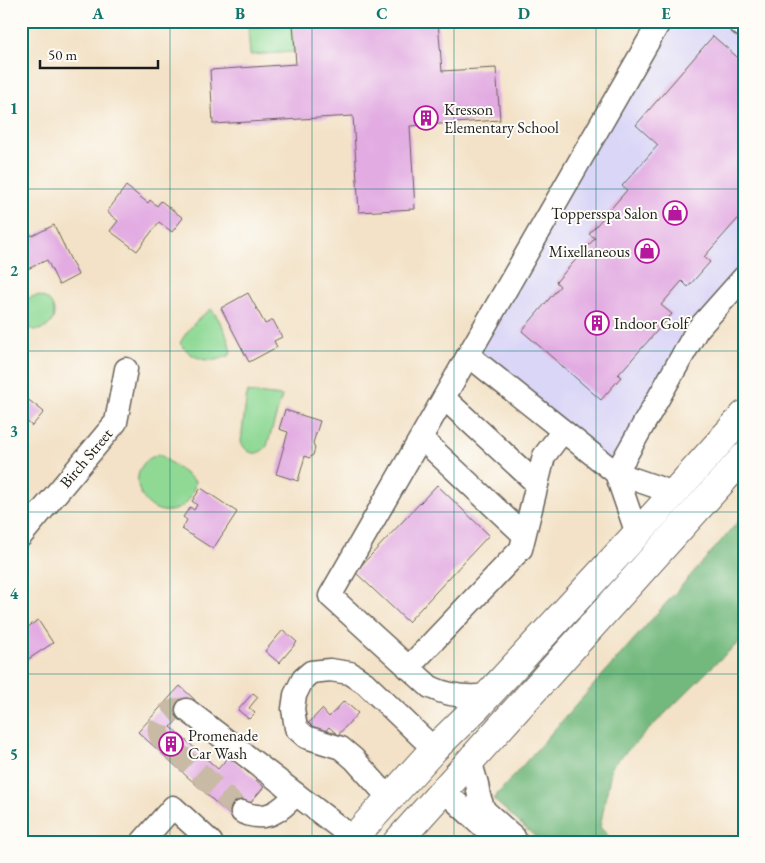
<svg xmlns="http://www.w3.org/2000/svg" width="765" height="863" viewBox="0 0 765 863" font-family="'EB Garamond',serif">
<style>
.built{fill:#dad6f7}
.green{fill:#8fd995;stroke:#567a58}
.forest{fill:#73b97e;stroke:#486a4d}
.building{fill:#e2abe2}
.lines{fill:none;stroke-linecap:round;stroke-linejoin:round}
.minor-tunnel{stroke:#c8baa5;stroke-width:22;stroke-dasharray:22 11;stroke-linecap:butt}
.minor-casing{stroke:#676158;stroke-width:25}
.highway-casing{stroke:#676158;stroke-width:30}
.minor{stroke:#fff;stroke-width:22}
.highway{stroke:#fff;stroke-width:28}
.grid{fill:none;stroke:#0f766e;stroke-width:1;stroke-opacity:0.55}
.labels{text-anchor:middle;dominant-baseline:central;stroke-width:4;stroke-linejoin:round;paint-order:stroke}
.poi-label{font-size:16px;fill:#1c1c1c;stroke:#fdfcf7;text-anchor:start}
.street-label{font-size:16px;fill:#1c1c1c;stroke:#fdfcf7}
.neatline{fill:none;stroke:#0f766e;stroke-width:2}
.grid-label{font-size:16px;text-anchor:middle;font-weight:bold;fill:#0f766e}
</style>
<rect width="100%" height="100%" fill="#fdfcf7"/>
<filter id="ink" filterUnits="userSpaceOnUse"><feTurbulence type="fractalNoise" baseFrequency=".02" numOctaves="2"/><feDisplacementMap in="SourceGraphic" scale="10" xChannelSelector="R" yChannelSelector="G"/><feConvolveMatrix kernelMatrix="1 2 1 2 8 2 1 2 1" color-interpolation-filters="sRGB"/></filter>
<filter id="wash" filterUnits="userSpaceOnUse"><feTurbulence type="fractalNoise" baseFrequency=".0096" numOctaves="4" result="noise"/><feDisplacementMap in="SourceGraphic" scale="20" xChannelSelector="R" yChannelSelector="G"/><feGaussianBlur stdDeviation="1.12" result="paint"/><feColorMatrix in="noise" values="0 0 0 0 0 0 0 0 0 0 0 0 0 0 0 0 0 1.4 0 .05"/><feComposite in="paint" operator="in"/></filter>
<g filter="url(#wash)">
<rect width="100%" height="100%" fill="#f3e2c7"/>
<polygon class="built" points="660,21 737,21 744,27 744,277 616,473 468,355"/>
<g class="green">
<polygon points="292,25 294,52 250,55 248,28"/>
<circle cx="37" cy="313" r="17"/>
<path d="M211,309C222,322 229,337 231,354C212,366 192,360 180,343C188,329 198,318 211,309Z"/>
<path d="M247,392L282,396L267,446C258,457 247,455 241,442Z"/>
<path d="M159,454L195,481C194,490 191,499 184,505C149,531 114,469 159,454Z"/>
</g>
<polygon class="forest" points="744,515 744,638 718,661 612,766 600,827 614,842 541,842 493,799"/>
<g id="blocks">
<g class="building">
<polygon points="336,21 438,21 442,71 496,68 500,120 410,126 415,209 359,212 353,116 213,124 210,70 296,64 293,24"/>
<polygon points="713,36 744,63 744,212 704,257 710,262 688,287 682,281 661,305 672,314 618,375 621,377 601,400 522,331 560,286 556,282 595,238 589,234 627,190 622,186 658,145 636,125"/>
<polygon points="126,186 148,203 150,200 157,206 161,201 183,218 172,232 159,222 137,251 110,231 118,221 107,212"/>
<polygon points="54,225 78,275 59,285 47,260 21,272 21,230 24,228 28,230 32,236"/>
<polygon points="248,293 265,324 273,320 282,337 274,341 277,347 249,362 221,308"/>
<polygon points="21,394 44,412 32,426 25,420 21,425"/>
<polygon points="285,410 320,421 313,443 315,448 313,455 309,458 305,456 298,481 276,474 288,432 279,429"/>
<polygon points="437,485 489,535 408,622 355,572"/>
<polygon points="201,488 237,512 213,549 182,529 187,520 183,517 190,507 194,510 197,505 192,501"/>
<polygon points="38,620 53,643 21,664 21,632"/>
<polygon points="283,630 297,642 279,663 265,651"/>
<polygon points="180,686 195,700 171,727 218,769 229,756 264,787 235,820 138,732"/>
<polygon points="253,693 258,697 249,708 255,713 249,719 238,710"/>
<polygon points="344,701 358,713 338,735 329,727 319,738 306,726 322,709 329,717"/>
</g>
</g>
</g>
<g filter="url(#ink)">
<use href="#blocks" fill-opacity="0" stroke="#676158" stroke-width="1"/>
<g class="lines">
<path class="minor-tunnel" d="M187,710C171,704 152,723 161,738L242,812"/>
<g class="minor-casing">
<g id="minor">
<polyline points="737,21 744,27"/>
<polyline points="468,355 616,473 674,493"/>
<polyline points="444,398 537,484"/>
<polyline points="421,438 524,535"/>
<polyline points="637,534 616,473 697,330 744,277"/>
<polyline points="21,536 116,422 126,369"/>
<polyline points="408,668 521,549 544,456 563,431"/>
<path d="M488,695C468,698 449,696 430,687L330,596L660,21"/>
<polyline points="187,710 353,838"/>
<polyline points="470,760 477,784 479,796 484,810 514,837 516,842"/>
<polyline points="443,790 490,833"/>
<polyline points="389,798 354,759 341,748 306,737 296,728 293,709 295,695 303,679 311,672 330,670 350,673 365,683 434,749"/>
<path d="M242,812C266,823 281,811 296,794"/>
<polyline points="142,842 173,807 211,842"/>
</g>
</g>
<g class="highway-casing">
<g id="highway">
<polyline points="350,842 434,749 477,707 656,513 744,415"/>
<polyline points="397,842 744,457"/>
</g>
</g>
<use href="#minor" class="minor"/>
<use href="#highway" class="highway"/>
</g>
</g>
<path class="grid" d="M170,21V842M312,21V842M454,21V842M596,21V842M21,189H744M21,351H744M21,512H744M21,674H744"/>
<defs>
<g id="building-ring" transform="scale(1.25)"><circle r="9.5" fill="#fdfcf7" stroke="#b5179e" stroke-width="1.5"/><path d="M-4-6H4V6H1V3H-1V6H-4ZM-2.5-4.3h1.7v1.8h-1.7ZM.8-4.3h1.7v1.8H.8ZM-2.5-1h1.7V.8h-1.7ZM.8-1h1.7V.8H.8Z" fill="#b5179e"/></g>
<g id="shop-ring" transform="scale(1.25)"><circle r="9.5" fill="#fdfcf7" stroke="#b5179e" stroke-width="1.5"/><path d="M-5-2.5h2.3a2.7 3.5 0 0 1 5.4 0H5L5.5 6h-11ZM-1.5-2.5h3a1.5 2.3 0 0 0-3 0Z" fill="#b5179e"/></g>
</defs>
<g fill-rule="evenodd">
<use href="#building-ring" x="426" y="118"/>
<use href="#shop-ring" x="675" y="213"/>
<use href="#shop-ring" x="647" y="251"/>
<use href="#building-ring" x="597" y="323"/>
<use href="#building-ring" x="171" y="744"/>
</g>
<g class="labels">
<g class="poi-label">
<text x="444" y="109">Kresson<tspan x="444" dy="18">Elementary School</tspan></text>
<text x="658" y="213" text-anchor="end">Toppersspa Salon</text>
<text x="630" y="251" text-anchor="end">Mixellaneous</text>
<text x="614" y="323">Indoor Golf</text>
<text x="188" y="735">Promenade<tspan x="188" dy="18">Car Wash</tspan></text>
</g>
<g class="street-label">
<text transform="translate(86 458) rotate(-50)">Birch Street</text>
</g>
</g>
<rect width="765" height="863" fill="none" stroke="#fdfcf7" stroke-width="55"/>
<path d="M40 60v8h118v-8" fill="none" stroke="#1c1c1c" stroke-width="2.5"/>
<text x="48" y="60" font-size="15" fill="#1c1c1c" stroke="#fdfcf7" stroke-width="4" paint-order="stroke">50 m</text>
<rect x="28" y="28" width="710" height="808" class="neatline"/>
<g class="grid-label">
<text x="98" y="19">A</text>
<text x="240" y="19">B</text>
<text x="382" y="19">C</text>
<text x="524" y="19">D</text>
<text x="666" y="19">E</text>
<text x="14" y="114">1</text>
<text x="14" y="276">2</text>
<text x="14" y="437">3</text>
<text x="14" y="599">4</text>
<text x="14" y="760">5</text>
</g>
</svg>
